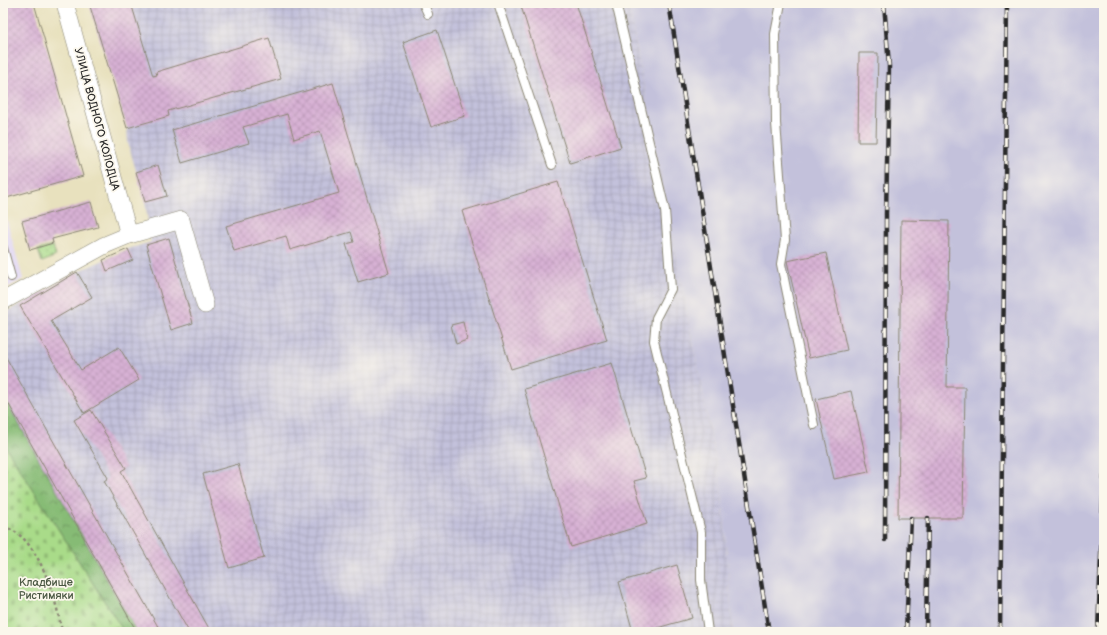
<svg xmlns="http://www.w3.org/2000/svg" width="1107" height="635" viewBox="0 0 1107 635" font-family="'Balsamiq Sans',sans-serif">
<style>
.built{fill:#dfd5f5}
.industrial{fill:url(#industrial-grid)}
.railway{fill:#c3c1db}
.grass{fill:url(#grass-dots);stroke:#6a835a}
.forest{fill:url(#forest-crowns);stroke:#587350}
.cemetery{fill:url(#cemetery-stones);stroke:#6a835a}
.building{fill:url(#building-cross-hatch)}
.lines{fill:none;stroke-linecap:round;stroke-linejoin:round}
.service-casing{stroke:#8a8674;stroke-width:10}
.minor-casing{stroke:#8a8674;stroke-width:18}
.path{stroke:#8a8674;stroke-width:2.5;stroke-dasharray:3 3;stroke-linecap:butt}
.service{stroke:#fff;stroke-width:8}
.minor{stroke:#fff;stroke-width:17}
.rail-casing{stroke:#2b2b2b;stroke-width:4.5}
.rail{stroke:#fbf7ec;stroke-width:3;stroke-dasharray:9;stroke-linecap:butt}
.labels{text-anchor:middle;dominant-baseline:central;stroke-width:3.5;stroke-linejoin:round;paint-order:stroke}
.street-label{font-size:11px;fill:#2b2b2b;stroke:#fbf7ec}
.park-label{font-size:11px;fill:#4a5742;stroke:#fbf7ec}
</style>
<defs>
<pattern id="industrial-grid" width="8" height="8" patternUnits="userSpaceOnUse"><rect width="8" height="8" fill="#c3c1db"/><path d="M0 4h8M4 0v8" fill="none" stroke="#a8a6bc"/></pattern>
<pattern id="grass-dots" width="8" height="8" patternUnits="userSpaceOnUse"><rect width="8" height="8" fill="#a9db89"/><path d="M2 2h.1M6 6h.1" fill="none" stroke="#92bc76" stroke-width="1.8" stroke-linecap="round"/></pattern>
<pattern id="forest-crowns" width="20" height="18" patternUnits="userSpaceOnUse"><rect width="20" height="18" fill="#86bb75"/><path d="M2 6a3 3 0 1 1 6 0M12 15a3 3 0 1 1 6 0" fill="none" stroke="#6e9860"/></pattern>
<pattern id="cemetery-stones" width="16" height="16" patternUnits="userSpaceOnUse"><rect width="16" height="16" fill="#a9db89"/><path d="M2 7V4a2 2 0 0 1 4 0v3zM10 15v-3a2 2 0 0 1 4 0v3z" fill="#92bc76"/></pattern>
<pattern id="building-cross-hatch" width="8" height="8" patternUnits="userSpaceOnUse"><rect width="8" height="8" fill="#d7b1d4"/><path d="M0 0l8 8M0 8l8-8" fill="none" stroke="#b998b6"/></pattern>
</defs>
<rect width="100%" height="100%" fill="#fbf7ec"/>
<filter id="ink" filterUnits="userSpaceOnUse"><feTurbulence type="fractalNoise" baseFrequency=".025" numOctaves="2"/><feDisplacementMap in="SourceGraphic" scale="8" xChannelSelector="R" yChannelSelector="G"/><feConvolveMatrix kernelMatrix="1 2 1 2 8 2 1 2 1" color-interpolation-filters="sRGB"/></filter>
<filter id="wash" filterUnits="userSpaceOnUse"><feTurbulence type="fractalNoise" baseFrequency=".012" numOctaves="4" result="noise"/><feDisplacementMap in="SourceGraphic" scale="16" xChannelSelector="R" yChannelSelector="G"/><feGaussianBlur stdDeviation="0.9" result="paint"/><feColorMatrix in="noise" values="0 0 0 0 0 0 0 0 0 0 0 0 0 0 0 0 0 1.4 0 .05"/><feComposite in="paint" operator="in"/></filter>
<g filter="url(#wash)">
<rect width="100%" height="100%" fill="#e8e1be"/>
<polygon class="built" points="3,207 23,279 3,290"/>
<polygon class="industrial" points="89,3 628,3 722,494 733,632 137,632 3,396 3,314 77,272 128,249 151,242 145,202 128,143 127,128"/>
<polygon class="railway" points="628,3 1104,3 1104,632 733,632 722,494"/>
<polygon class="grass" points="53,246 56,256 42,262 38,250"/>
<polygon class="forest" points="3,396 137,632 124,632 3,443"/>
<polygon class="cemetery" points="3,443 124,632 3,632"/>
<g id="blocks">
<g class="building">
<polygon points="3,3 34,3 83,176 3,199"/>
<polygon points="89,3 131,3 153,76 157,75 156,72 269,38 281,79 168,111 169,116 127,128"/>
<polygon points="520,3 576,3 621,147 570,163"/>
<polygon points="437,30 465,116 431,127 403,42"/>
<polygon points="859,53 878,53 876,142 858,142"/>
<polygon points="333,83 389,273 358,282 346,244 354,242 351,232 290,250 286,236 234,251 226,226 339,193 320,131 294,139 287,114 243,127 249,143 182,163 172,130"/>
<polygon points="158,165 167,196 145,202 136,172"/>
<polygon points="558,182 607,340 511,369 462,211"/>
<polygon points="91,202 98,227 52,239 53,243 30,250 22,221"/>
<polygon points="901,220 949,221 947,387 965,387 963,518 898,518"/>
<polygon points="169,238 193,323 171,330 146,245"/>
<polygon points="128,249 133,260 107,271 103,260"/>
<polygon points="826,253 847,350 809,358 787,261"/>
<polygon points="77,272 92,297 51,321 81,370 119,347 139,380 84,413 20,306"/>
<polygon points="463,322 467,340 456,344 451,325"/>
<polygon points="3,352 161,632 137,632 3,394"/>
<polygon points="612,363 646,478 634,481 647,524 571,547 524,389"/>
<polygon points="851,391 869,472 834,479 816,399"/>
<polygon points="91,410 126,468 121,471 211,632 189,632 104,481 108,478 74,420"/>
<polygon points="238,464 264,558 229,568 203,474"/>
<polygon points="677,565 692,618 643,632 633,632 619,582"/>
</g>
</g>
</g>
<g filter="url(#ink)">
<use href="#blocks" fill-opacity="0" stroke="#8a8674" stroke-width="1"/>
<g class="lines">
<g class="service-casing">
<g id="service">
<polyline points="423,3 428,14"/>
<polyline points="498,3 552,165"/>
<polyline points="616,3 665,210 671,289 656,318 654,341 701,532 701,580 708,632"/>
<polyline points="781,3 775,34 776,123 785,240 781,264 814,425"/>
<polyline points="3,248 11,277"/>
</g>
</g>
<g class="minor-casing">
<g id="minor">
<polyline points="65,3 129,235"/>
<polyline points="3,301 105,245 129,235 181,220 205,305"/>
</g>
</g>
<path class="path" d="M3,527C38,533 57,602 62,632"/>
<use href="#service" class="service"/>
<use href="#minor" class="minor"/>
<g class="rail-casing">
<g id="rail">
<polyline points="669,3 769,632"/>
<polyline points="884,3 889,66 886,214 885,540"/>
<polyline points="906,632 911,518"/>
<polyline points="926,632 928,518"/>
<polyline points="1000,632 1007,3"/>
<polyline points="1098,632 1104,476"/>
</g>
</g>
<use href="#rail" class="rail"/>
</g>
</g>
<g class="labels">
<g class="street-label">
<text transform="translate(97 119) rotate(75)">УЛИЦА ВОДНОГО КОЛОДЦА</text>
</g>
<g class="park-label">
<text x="46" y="582">Кладбище<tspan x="46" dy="13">Ристимяки</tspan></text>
</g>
</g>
<rect width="1107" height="635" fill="none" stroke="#fbf7ec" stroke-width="16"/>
</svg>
